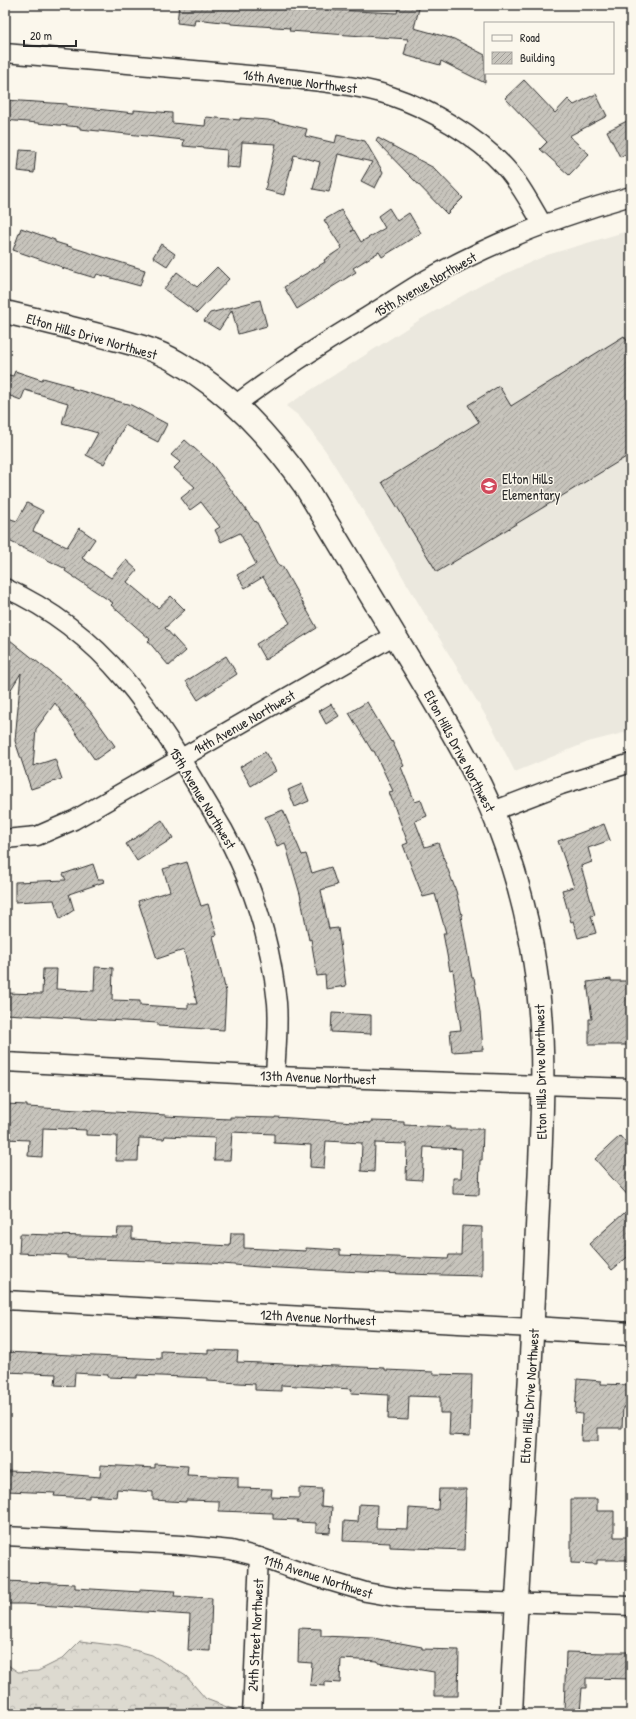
<svg xmlns="http://www.w3.org/2000/svg" width="636" height="1719" viewBox="0 0 636 1719" font-family="'Patrick Hand',sans-serif">
<style>
.built{fill:#ebe8de}
.forest{fill:url(#forest-crowns);stroke:#84827e}
.building{fill:url(#building-hatch);stroke:#2b2b2b}
.lines{fill:none;stroke-linecap:round;stroke-linejoin:round}
.street-casing{stroke:#2b2b2b;stroke-width:21}
.secondary-casing{stroke:#2b2b2b;stroke-width:25}
.street{stroke:#fbf7ec;stroke-width:18}
.secondary{stroke:#fbf7ec;stroke-width:22}
.labels{text-anchor:middle;dominant-baseline:central;stroke-width:3;stroke-linejoin:round;paint-order:stroke}
.street-label{font-size:14px;fill:#2b2b2b;stroke:#fbf7ec}
.poi-label{font-size:14px;fill:#2b2b2b;stroke:#fbf7ec;text-anchor:start}
</style>
<defs>
<pattern id="forest-crowns" width="20" height="18" patternUnits="userSpaceOnUse"><rect width="20" height="18" fill="#dddad0"/><path d="M2 6a3 3 0 1 1 6 0M12 15a3 3 0 1 1 6 0" fill="none" stroke="#bebbb3"/></pattern>
<pattern id="building-hatch" width="6" height="6" patternUnits="userSpaceOnUse"><rect width="6" height="6" fill="#c7c4bc"/><path d="M-1 1l2-2M0 6l6-6M5 7l2-2" fill="none" stroke="#a29f99"/></pattern>
</defs>
<rect width="100%" height="100%" fill="#fbf7ec"/>
<filter id="ink" filterUnits="userSpaceOnUse"><feTurbulence type="fractalNoise" baseFrequency=".025" numOctaves="2"/><feDisplacementMap in="SourceGraphic" scale="8" xChannelSelector="R" yChannelSelector="G"/><feConvolveMatrix kernelMatrix="1 2 1 2 8 2 1 2 1" color-interpolation-filters="sRGB"/></filter>
<g filter="url(#ink)">
<polygon class="built" points="631,230 631,731 588,742 515,772 493,728 370,522 325,450 299,416 286,406 421,319 485,283 547,255"/>
<polygon class="forest" points="80,1641 120,1646 152,1655 186,1676 206,1699 245,1714 5,1714 5,1663 18,1672 38,1671 62,1659"/>
<g class="building">
<polygon points="179,5 296,5 334,8 334,10 397,13 399,5 420,5 414,28 454,39 485,55 485,83 441,61 440,65 404,55 408,39 289,31 290,28 231,24 231,23 195,19 194,25 177,23"/>
<polygon points="524,80 555,113 568,99 574,105 596,94 607,116 569,136 589,154 569,175 540,149 547,142 505,98"/>
<polygon points="5,100 67,104 67,106 134,113 134,110 172,113 172,123 205,126 206,117 240,120 240,118 268,120 307,129 305,136 335,143 337,135 365,141 383,172 375,188 361,181 372,162 338,154 329,192 313,189 320,162 294,155 284,195 265,190 276,144 242,142 240,168 226,167 227,150 183,146 184,140 80,129 80,127 5,120"/>
<polygon points="631,119 631,151 620,157 607,131"/>
<polygon points="378,138 434,168 463,198 447,214 376,141"/>
<polygon points="20,150 36,151 34,173 18,171"/>
<polygon points="389,208 397,221 409,213 421,233 382,257 379,252 353,268 356,272 297,309 284,287 325,262 324,260 342,248 324,220 341,210 353,229 351,232 354,230 361,242 385,228 378,216"/>
<polygon points="21,228 55,240 55,242 145,270 140,286 97,274 95,278 62,268 62,267 13,250"/>
<polygon points="161,244 175,254 167,266 153,257"/>
<polygon points="217,267 229,279 197,313 164,289 177,272 197,287"/>
<polygon points="260,300 267,326 238,334 232,310 219,330 204,321 210,313"/>
<polygon points="624,336 631,347 631,454 437,572 382,482 479,422 468,405 499,386 511,406"/>
<polygon points="15,371 42,380 43,378 72,386 71,388 131,405 167,424 158,442 125,425 104,464 86,455 98,433 62,423 68,403 25,390 21,400 5,394 5,374 13,376"/>
<polygon points="185,440 212,464 255,522 256,521 280,567 282,566 317,628 265,660 256,644 290,623 263,577 245,588 237,575 256,564 240,533 221,542 215,530 220,527 201,502 190,510 181,498 195,487 174,468 180,462 171,455"/>
<polygon points="27,503 43,511 33,531 67,547 79,528 95,539 82,558 111,578 126,560 137,570 127,582 158,608 171,596 185,610 165,628 186,651 169,666 148,641 150,639 111,605 113,603 65,571 66,569 5,539 5,517 17,521"/>
<polygon points="5,636 65,684 90,711 115,746 95,760 55,703 36,729 33,766 55,759 62,779 31,789 15,741 21,673 5,699"/>
<polygon points="226,656 237,674 198,700 186,681"/>
<polygon points="367,702 391,742 392,741 404,766 401,767 415,802 421,800 427,816 415,821 425,847 438,843 456,891 462,915 461,916 472,978 474,978 480,1012 483,1050 452,1052 450,1031 461,1030 453,970 450,971 443,933 446,933 435,894 423,897 403,845 408,843 389,792 393,791 374,751 372,751 349,713"/>
<polygon points="331,704 339,716 326,724 319,711"/>
<polygon points="265,752 276,771 251,786 240,767"/>
<polygon points="302,784 309,801 295,807 288,790"/>
<polygon points="283,810 302,855 306,854 312,873 331,867 337,885 321,890 329,929 338,928 346,986 326,989 325,975 317,976 311,939 309,940 300,894 285,843 277,846 265,817"/>
<polygon points="162,820 173,838 137,861 126,844"/>
<polygon points="604,824 610,840 588,848 592,862 581,866 595,915 591,916 596,933 578,938 573,921 571,922 562,890 574,887 558,841"/>
<polygon points="187,862 201,906 208,904 217,935 213,936 226,992 224,1030 158,1026 158,1023 5,1014 5,993 42,994 43,969 57,969 56,989 94,991 95,967 113,968 112,1000 140,1001 140,1005 188,1008 188,1004 197,1004 184,950 157,959 138,901 170,891 163,869"/>
<polygon points="93,864 98,879 103,879 104,882 69,894 74,910 60,919 54,900 15,902 15,882 66,880 63,874"/>
<polygon points="611,979 611,981 631,981 631,1045 589,1045 589,1019 592,1019 587,982"/>
<polygon points="332,1013 371,1015 371,1034 331,1032"/>
<polygon points="5,1104 27,1105 27,1107 166,1115 165,1116 230,1119 230,1117 275,1118 275,1117 371,1123 371,1121 404,1122 404,1125 450,1127 450,1129 483,1129 482,1160 480,1160 479,1195 453,1194 453,1178 461,1178 462,1149 424,1147 422,1180 406,1179 407,1144 375,1143 374,1172 361,1171 362,1143 326,1141 324,1168 310,1167 311,1145 274,1143 274,1134 232,1132 230,1160 214,1160 215,1138 165,1136 164,1139 139,1138 138,1161 116,1161 117,1136 86,1135 86,1130 43,1128 42,1157 28,1156 29,1140 5,1139"/>
<polygon points="620,1136 631,1149 631,1199 595,1159"/>
<polygon points="631,1207 631,1254 612,1270 589,1244"/>
<polygon points="462,1226 482,1227 482,1276 403,1274 259,1267 210,1263 67,1258 67,1255 19,1253 20,1234 117,1237 118,1228 132,1228 132,1239 147,1240 147,1241 230,1246 231,1233 244,1233 244,1248 306,1251 306,1248 340,1250 340,1255 448,1259 449,1255 461,1255"/>
<polygon points="208,1350 238,1351 237,1362 385,1368 385,1370 433,1372 433,1374 472,1375 470,1436 449,1435 450,1413 440,1413 440,1397 409,1396 408,1420 388,1419 389,1395 351,1393 352,1389 281,1385 281,1391 255,1390 255,1384 207,1381 207,1378 137,1375 137,1378 107,1377 108,1375 75,1373 74,1386 55,1385 56,1374 5,1372 5,1352 161,1359 161,1351 208,1353"/>
<polygon points="577,1379 601,1381 601,1384 631,1385 631,1407 623,1407 622,1428 598,1428 598,1441 581,1441 582,1414 575,1413"/>
<polygon points="155,1464 188,1466 187,1475 238,1477 238,1488 272,1489 271,1497 299,1498 299,1488 322,1489 321,1506 332,1507 330,1533 316,1532 316,1523 297,1522 298,1520 273,1519 273,1513 219,1511 219,1501 186,1500 186,1502 153,1500 153,1492 117,1489 116,1497 89,1495 89,1498 54,1496 55,1493 7,1491 7,1471 41,1472 100,1477 101,1465 155,1468"/>
<polygon points="439,1489 466,1489 464,1550 390,1547 390,1543 343,1541 344,1521 358,1522 359,1504 377,1505 376,1528 408,1529 409,1508 438,1510"/>
<polygon points="571,1499 597,1499 597,1511 614,1511 614,1537 631,1537 631,1560 597,1560 597,1564 571,1563"/>
<polygon points="5,1581 75,1584 75,1588 140,1592 140,1589 175,1591 174,1596 212,1598 210,1651 188,1650 190,1615 24,1604 5,1604"/>
<polygon points="299,1628 321,1629 321,1636 373,1638 422,1647 422,1649 459,1650 458,1696 434,1696 434,1672 378,1663 378,1661 341,1659 340,1683 325,1682 325,1686 310,1685 312,1663 298,1662"/>
<polygon points="566,1652 606,1653 606,1652 631,1652 631,1679 586,1678 586,1688 582,1688 580,1713 564,1712"/>
</g>
<g class="lines">
<g class="street-casing">
<g id="street">
<path d="M5,53L295,79C327,83 361,86 391,96C430,109 476,136 504,166C520,183 531,205 543,225"/>
<path d="M235,405C276,374 317,347 360,321C383,307 405,292 427,279C491,243 560,216 631,196"/>
<path d="M5,588C117,638 164,731 224,831C253,884 271,942 277,1003C279,1027 276,1052 275,1076"/>
<polyline points="493,811 561,785 631,763"/>
<polyline points="5,839 37,836 74,820 395,635"/>
<polyline points="5,1062 275,1076 631,1088"/>
<polyline points="5,1300 533,1328"/>
<polyline points="5,1536 182,1545 231,1550 259,1557 309,1575 366,1592 406,1599 631,1606"/>
<polyline points="252,1714 259,1557"/>
</g>
</g>
<g class="secondary-casing">
<g id="secondary">
<path d="M5,312C39,320 72,328 106,337C130,343 155,349 177,362C230,392 270,437 305,486C343,549 380,611 418,674C451,730 485,785 506,847C517,879 526,913 532,947C550,1046 540,1149 536,1250C530,1404 518,1559 511,1714"/>
<polyline points="533,1328 631,1334"/>
</g>
</g>
<use href="#street" class="street"/>
<use href="#secondary" class="secondary"/>
</g>
</g>
<defs>
<g id="school-disc" transform="scale(0.9)"><circle r="9.5" fill="#d1495b" stroke="#fbf7ec"/><path d="M0-5L7-2L0 1L-7-2ZM-4 1L0 2.5L4 1V4Q0 6-4 4Z" fill="#fff"/></g>
</defs>
<g fill-rule="evenodd">
<use href="#school-disc" x="489" y="486"/>
</g>
<g class="labels">
<g class="street-label">
<text transform="translate(300 81) rotate(7)">16th Avenue Northwest</text>
<text transform="translate(425 284) rotate(-30)">15th Avenue Northwest</text>
<text transform="translate(92 336) rotate(16)">Elton Hills Drive Northwest</text>
<text transform="translate(244 722) rotate(-30)">14th Avenue Northwest</text>
<text transform="translate(460 751) rotate(62)">Elton Hills Drive Northwest</text>
<text transform="translate(203 798) rotate(59)">15th Avenue Northwest</text>
<text transform="translate(540 1072) rotate(-91)">Elton Hills Drive Northwest</text>
<text transform="translate(318 1077) rotate(2)">13th Avenue Northwest</text>
<text transform="translate(318 1317) rotate(3)">12th Avenue Northwest</text>
<text transform="translate(529 1396) rotate(-86)">Elton Hills Drive Northwest</text>
<text transform="translate(318 1576) rotate(18)">11th Avenue Northwest</text>
<text transform="translate(255 1635) rotate(-87)">24th Street Northwest</text>
</g>
<g class="poi-label">
<text x="502" y="478">Elton Hills<tspan x="502" dy="16">Elementary</tspan></text>
</g>
</g>
<rect width="636" height="1719" fill="none" stroke="#fbf7ec" stroke-width="20"/>
<rect x="10" y="10" width="616" height="1699" fill="none" stroke="#2b2b2b" stroke-width="1.5" filter="url(#ink)"/>
<rect x="484" y="22" width="130" height="52" fill="#fbf7ec" stroke="#a8a59f"/>
<rect x="492" y="35" width="20" height="6" fill="#fbf7ec" stroke="#a8a59f"/>
<text x="520" y="42" font-size="12" fill="#2b2b2b">Road</text>
<rect x="492" y="52" width="20" height="12" fill="url(#building-hatch)" stroke="#a8a59f"/>
<text x="520" y="62" font-size="12" fill="#2b2b2b">Building</text>
<path d="M24 40v6h52v-6" fill="none" stroke="#2b2b2b" stroke-width="2"/>
<text x="30" y="40" font-size="12" fill="#2b2b2b" stroke="#fbf7ec" stroke-width="3" paint-order="stroke">20 m</text>
</svg>
